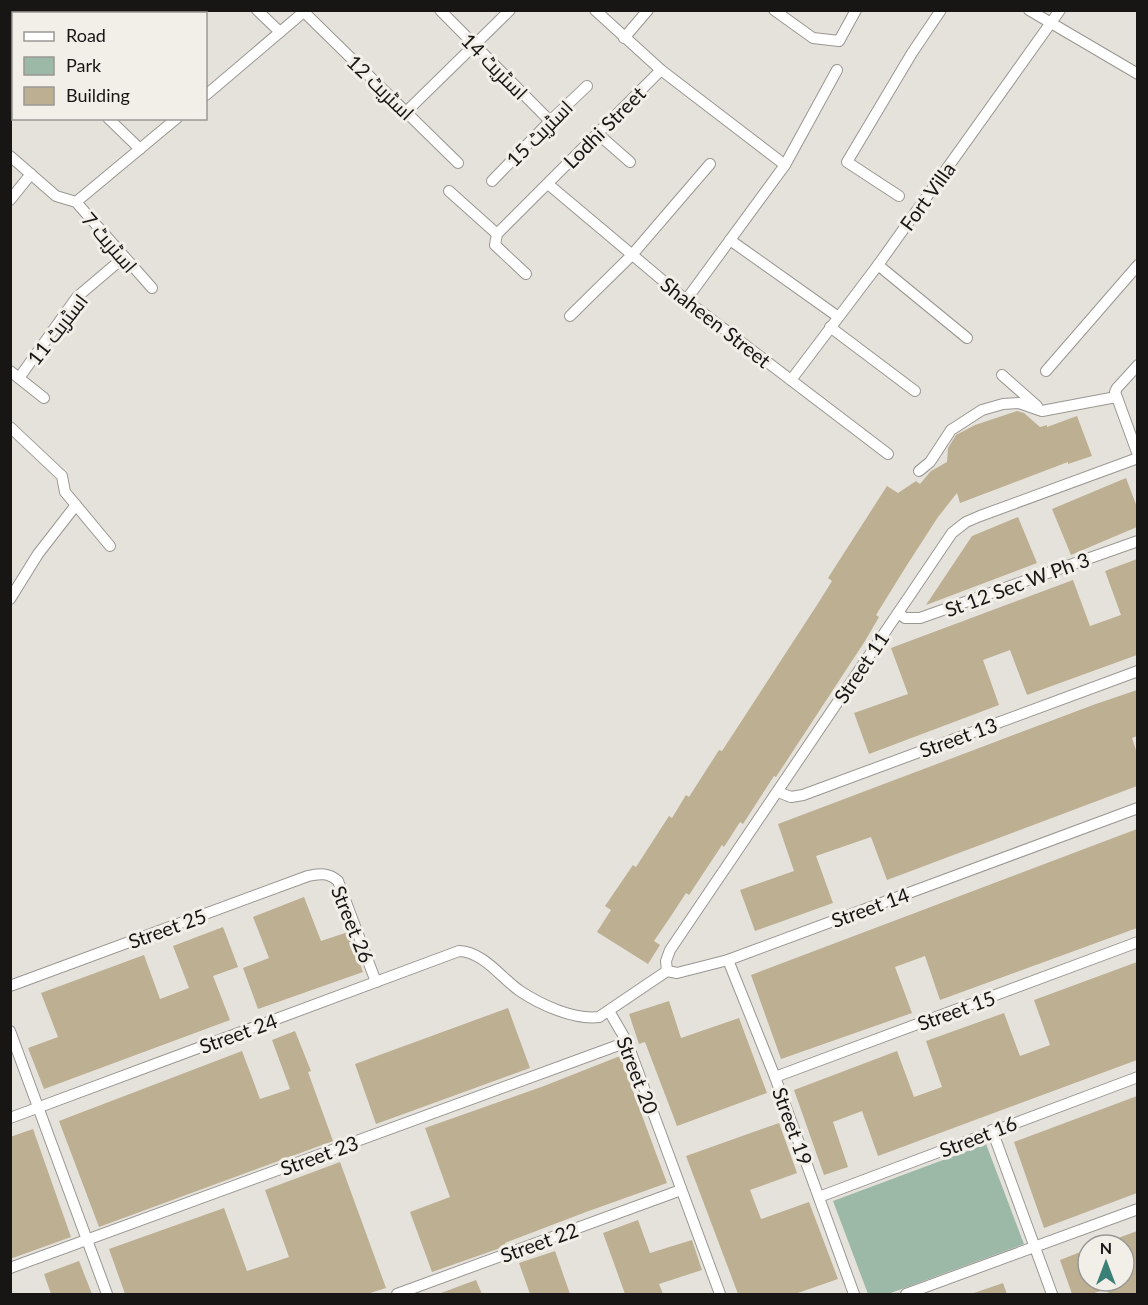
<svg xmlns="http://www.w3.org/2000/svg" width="1148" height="1305" viewBox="0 0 1148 1305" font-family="Lato,Cairo,sans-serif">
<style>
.green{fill:#9cb8a6}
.building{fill:#bdaf91}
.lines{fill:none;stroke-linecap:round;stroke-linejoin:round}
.street-casing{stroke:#9a9792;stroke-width:12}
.street{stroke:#fff;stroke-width:10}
.labels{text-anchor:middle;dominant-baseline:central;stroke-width:6;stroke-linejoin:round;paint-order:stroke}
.street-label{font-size:20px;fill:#171614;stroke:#f2efe9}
</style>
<rect width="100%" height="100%" fill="#e5e2dc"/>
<polygon class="green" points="986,1144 1024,1244 888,1294 868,1294 833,1201"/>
<g class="building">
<polygon points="1017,411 1024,413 1040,427 1047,425 1047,427 1077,416 1092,456 1068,464 1068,462 960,503 957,493 938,517 907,565 876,615 879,617 865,641 776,777 774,776 743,824 740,822 724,847 722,845 689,895 686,893 671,916 654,941 660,945 648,964 597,932 611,910 605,906 618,887 633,865 636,867 669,816 672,818 686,795 689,797 719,750 722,751 817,605 832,581 828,578 887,486 898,493 916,481 920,484 931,471 947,462 948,448 956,435 975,425"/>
<polygon points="1126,478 1137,507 1137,527 1071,555 1052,509"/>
<polygon points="1018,517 1037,563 926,605 972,536"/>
<polygon points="1137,559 1137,655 1027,695 1010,650 983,660 999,705 869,754 854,713 908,694 891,648 1073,580 1090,626 1121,615 1105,571"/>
<polygon points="1137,690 1137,736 1132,738 1137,753 1137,786 887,880 871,837 816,856 833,903 755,931 740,890 794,871 778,824 1093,705"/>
<polygon points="1137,829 1137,928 940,1000 925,956 895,967 912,1013 781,1059 751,975"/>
<polygon points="304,897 321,941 348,932 363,972 258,1009 243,968 269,958 253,917"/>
<polygon points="223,927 238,967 213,976 230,1020 44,1089 28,1048 58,1037 41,993 144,955 160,999 189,988 173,946"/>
<polygon points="1137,962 1137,1060 878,1156 862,1111 833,1122 848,1167 824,1175 794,1090 897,1051 914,1097 942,1087 926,1041 1004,1013 1020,1056 1050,1045 1034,1000"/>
<polygon points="669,1001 681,1038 739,1018 767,1093 677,1126 645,1042 639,1044 629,1014"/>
<polygon points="508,1008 530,1068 376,1124 355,1064"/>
<polygon points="295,1031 311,1071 308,1072 333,1141 99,1227 59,1121 242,1051 260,1099 290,1089 272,1040"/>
<polygon points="620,1056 667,1183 586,1212 505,1243 506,1246 432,1272 410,1212 450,1197 425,1128 544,1086"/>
<polygon points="1137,1096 1137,1193 1044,1228 1014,1142"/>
<polygon points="779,1123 797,1173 750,1190 761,1219 809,1202 838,1279 795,1294 738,1294 686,1156"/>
<polygon points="33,1129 71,1237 10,1259 10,1137"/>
<polygon points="340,1162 386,1288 367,1294 125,1294 109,1249 224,1208 247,1271 289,1257 265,1190"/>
<polygon points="638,1220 650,1253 692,1240 702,1270 659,1284 663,1294 625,1294 603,1233"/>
<polygon points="1137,1231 1137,1294 1109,1294 1107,1289 1091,1294 1072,1294 1060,1260 1088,1249 1088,1281 1124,1281 1124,1245 1102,1244"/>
<polygon points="555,1251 570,1294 530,1294 519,1263"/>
<polygon points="79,1261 92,1294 51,1294 44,1274"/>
<polygon points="476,1280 482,1294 441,1294 441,1293"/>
<polygon points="1003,1283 1007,1294 974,1294 974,1293"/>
</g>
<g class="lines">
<g class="street-casing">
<g id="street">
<polyline points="129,10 132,14"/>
<polyline points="257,10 280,32"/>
<polyline points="440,10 550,121"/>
<polyline points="595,10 661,70 785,165"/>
<polyline points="774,10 813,38 839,41 856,10"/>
<polyline points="1029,10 1138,74"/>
<polyline points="304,12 458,163"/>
<polyline points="624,38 648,10"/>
<polyline points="206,95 306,10"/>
<polyline points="407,111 510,10"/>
<polyline points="108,118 140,149"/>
<polyline points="598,134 630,162"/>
<polyline points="10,156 56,196 76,202 152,288"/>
<polyline points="492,181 550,121 587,86"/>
<polyline points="548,184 686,300 888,454"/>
<polyline points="449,191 497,234 661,70"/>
<polyline points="899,196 847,162 912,53 941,10"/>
<polyline points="10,200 31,174"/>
<polyline points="76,202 177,118"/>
<polyline points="497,234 495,245 526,274"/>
<polyline points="730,240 837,316"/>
<polyline points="878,265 967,338"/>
<polyline points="686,300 785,165 837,70"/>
<polyline points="570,316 631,256 710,164"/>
<polyline points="830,327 915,391"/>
<polyline points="1138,365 1117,388 1115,392 1138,455"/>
<polyline points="10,371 44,398"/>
<polyline points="1046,371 1138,265"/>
<polyline points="1002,375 1037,406"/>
<polyline points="19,378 77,297 123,258"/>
<polyline points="791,380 878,265 1060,10"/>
<polyline points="10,427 62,476 65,492 110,546"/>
<polyline points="919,471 930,462 951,430 982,410 1003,404 1019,403 1042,411 1116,397"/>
<polyline points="10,599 38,554 76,505"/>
<polyline points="898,613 905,618 920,618 1138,541"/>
<polyline points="778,792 791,797 803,795 1138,671"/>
<polyline points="728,960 775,1077 854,1294"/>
<polyline points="667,971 666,961 670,950 952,533 966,522 980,516 1138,458"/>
<path d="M10,986L308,876C320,873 329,873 338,881L376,982"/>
<polyline points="609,1011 627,1042 720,1294"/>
<polyline points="10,1031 107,1294"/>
<polyline points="775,1077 1138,942"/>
<path d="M10,1118L459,951C484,952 501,978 520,991C541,1005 574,1020 599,1017L667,971L677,973L728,960L1138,808"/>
<polyline points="992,1130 1052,1294"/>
<polyline points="819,1197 1138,1077"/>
<polyline points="10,1268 627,1042"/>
<polyline points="397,1294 681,1190"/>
<polyline points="906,1294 1138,1209"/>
</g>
</g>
<use href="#street" class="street"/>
</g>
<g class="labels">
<g class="street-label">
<text transform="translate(495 66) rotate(45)">اسٹریٹ 14</text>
<text transform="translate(381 87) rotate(44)">اسٹریٹ 12</text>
<text transform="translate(604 127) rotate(-45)">Lodhi Street</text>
<text transform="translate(539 133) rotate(-45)">اسٹریٹ 15</text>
<text transform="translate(927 196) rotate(-54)">Fort Villa</text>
<text transform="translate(110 242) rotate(49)">اسٹریٹ 7</text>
<text transform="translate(716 322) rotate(38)">Shaheen Street</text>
<text transform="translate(57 329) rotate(-52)">اسٹریٹ 11</text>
<text transform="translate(1017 584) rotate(-20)">St 12 Sec W Ph 3</text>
<text transform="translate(861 667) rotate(-56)">Street 11</text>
<text transform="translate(958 737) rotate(-20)">Street 13</text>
<text transform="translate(870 907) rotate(-20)">Street 14</text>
<text transform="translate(353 924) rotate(68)">Street 26</text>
<text transform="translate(167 928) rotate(-20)">Street 25</text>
<text transform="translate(956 1010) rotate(-20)">Street 15</text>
<text transform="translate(238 1033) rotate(-20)">Street 24</text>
<text transform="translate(638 1075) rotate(69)">Street 20</text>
<text transform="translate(793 1126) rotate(70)">Street 19</text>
<text transform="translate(978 1136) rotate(-21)">Street 16</text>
<text transform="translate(319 1155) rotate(-20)">Street 23</text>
<text transform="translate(539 1242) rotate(-20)">Street 22</text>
</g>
</g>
<rect width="1148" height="1305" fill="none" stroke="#171614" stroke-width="24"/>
<rect x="12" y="12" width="195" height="108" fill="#f2efe9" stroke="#9a9894" stroke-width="1.5"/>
<rect x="24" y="32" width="30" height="9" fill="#ffffff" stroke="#9a9894" stroke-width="1.5"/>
<text x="66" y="42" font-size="18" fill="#171614">Road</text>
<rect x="24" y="57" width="30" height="18" fill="#9cb8a6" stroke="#9a9894" stroke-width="1.5"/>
<text x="66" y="72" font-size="18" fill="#171614">Park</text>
<rect x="24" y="87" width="30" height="18" fill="#bdaf91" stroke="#9a9894" stroke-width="1.5"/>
<text x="66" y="102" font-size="18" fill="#171614">Building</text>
<g transform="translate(1106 1263)"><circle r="28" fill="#f2efe9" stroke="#9a9894" stroke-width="1.5"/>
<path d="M0-4.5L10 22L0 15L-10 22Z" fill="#3b8076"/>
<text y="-9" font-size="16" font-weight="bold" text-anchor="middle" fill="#171614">N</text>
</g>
</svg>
